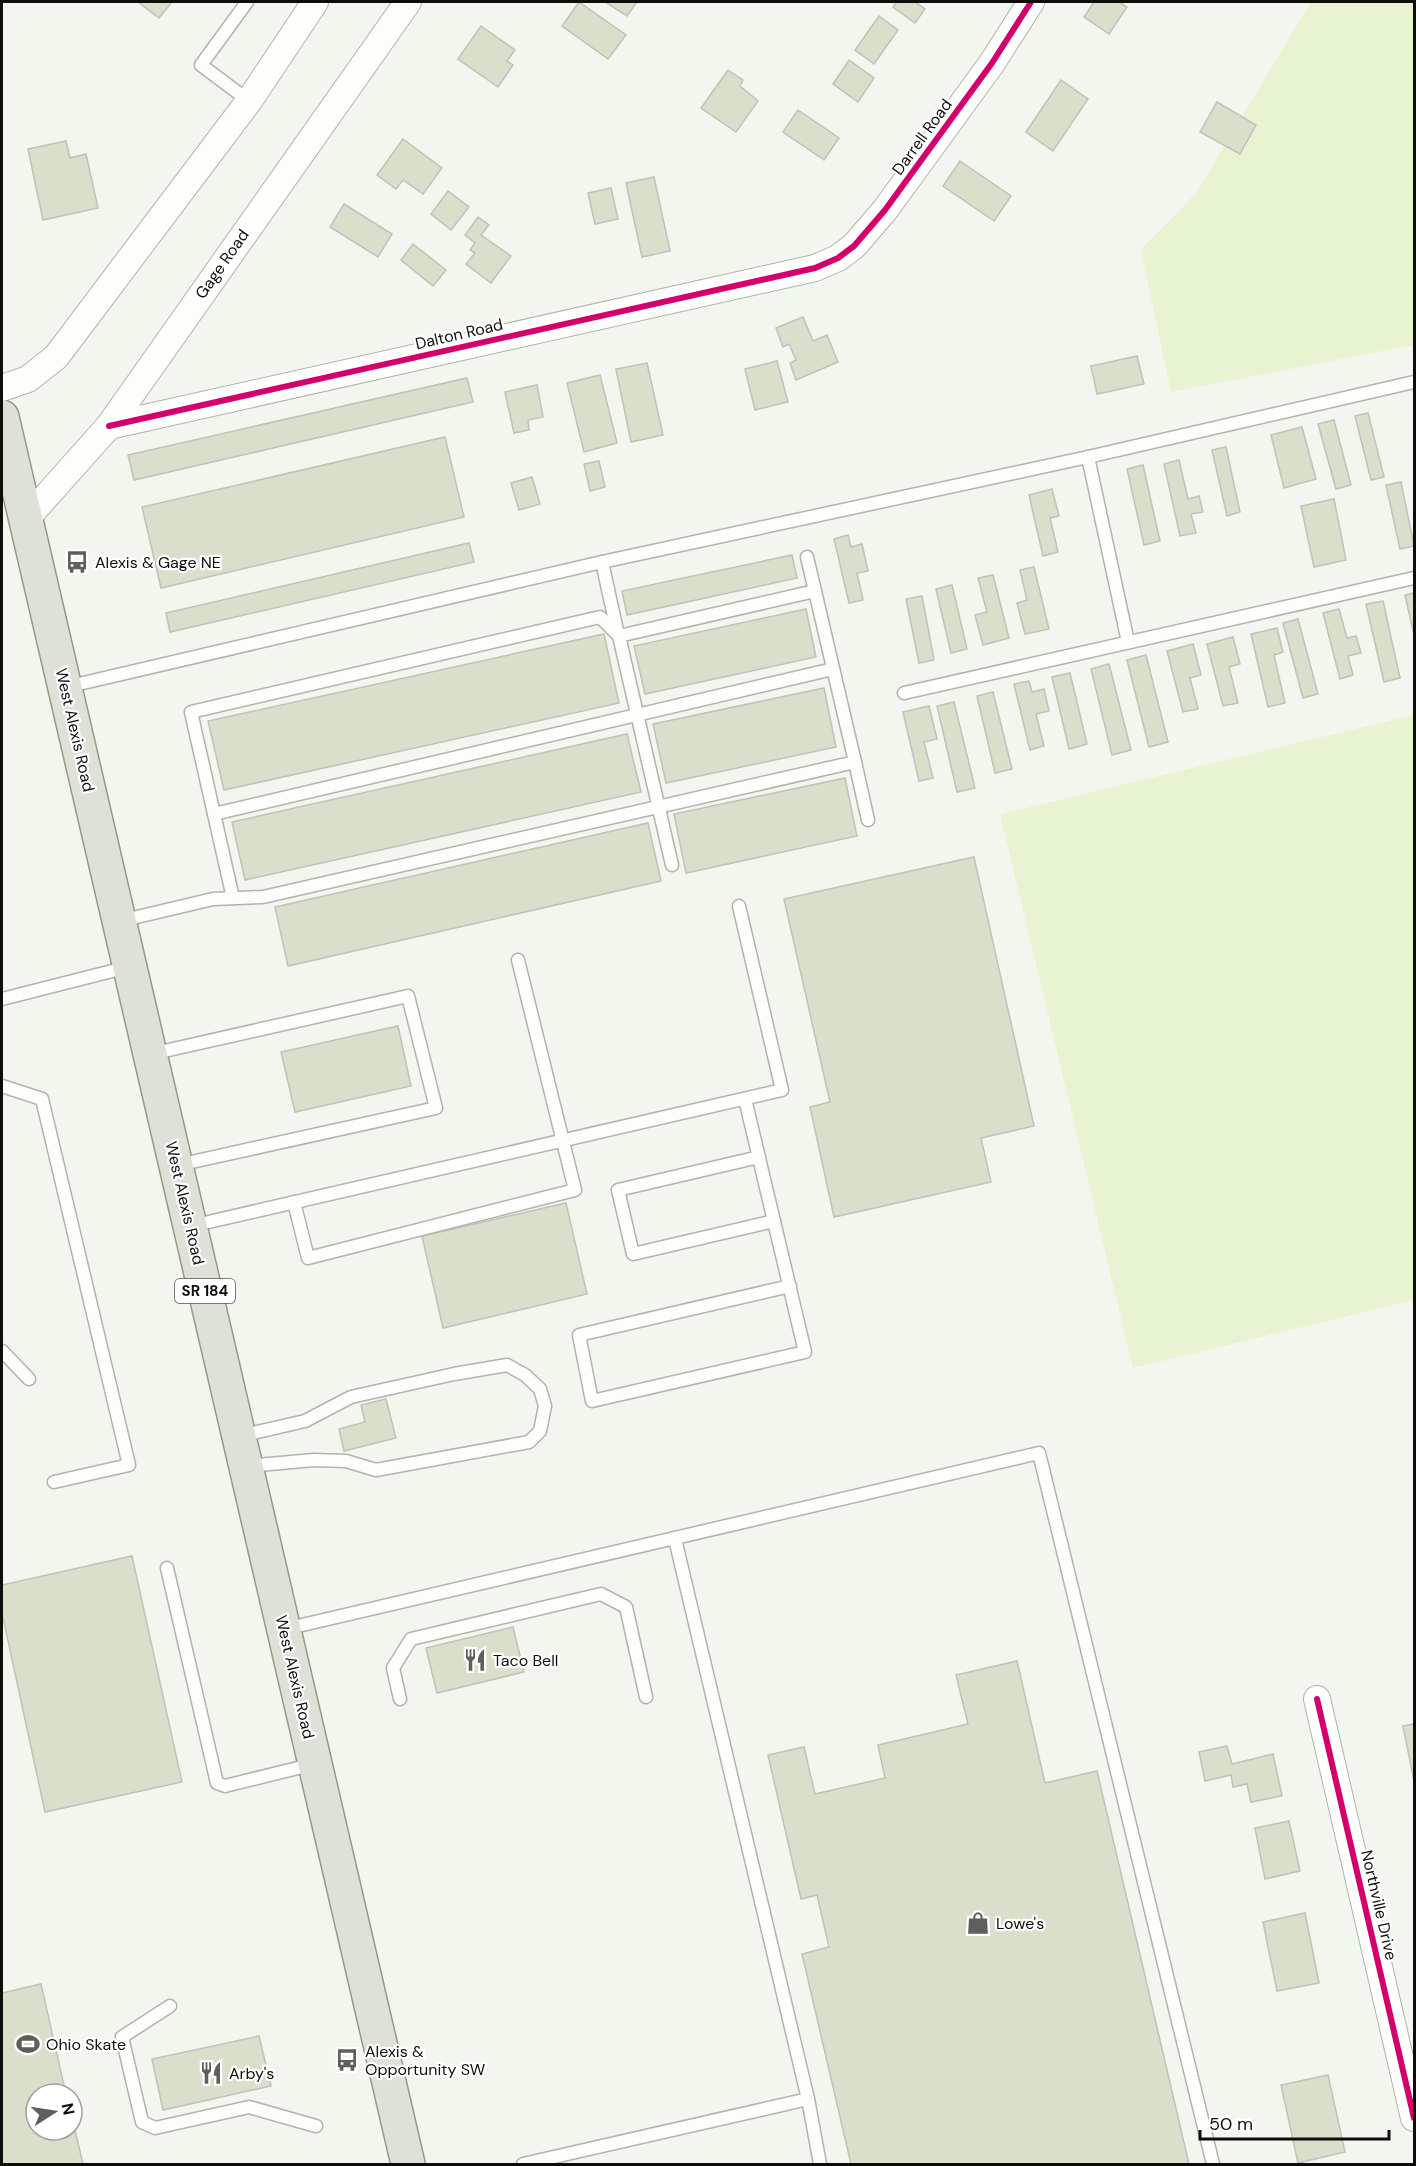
<svg xmlns="http://www.w3.org/2000/svg" width="1416" height="2166" viewBox="0 0 1416 2166" font-family="'DM Sans',sans-serif">
<style>
.green{fill:#e8f3d2}
.building{fill:#d9dfcb;stroke:#bfc1bb;stroke-width:1.5}
.lines{fill:none;stroke-linecap:round;stroke-linejoin:round}
.lane-casing{stroke:#b1b3ad;stroke-width:15}
.street-casing{stroke:#b1b3ad;stroke-width:28}
.primary-casing{stroke:#949988;stroke-width:36}
.lane{stroke:#fdfefc;stroke-width:12}
.street{stroke:#fdfefc;stroke-width:26}
.primary{stroke:#dee1d7;stroke-width:33}
.cycleway-casing{stroke:#fff;stroke-width:10}
.cycleway{stroke:#d6006c;stroke-width:6}
.labels{text-anchor:middle;dominant-baseline:central;stroke-width:4.5;stroke-linejoin:round;paint-order:stroke}
.shield{fill:#fff;stroke:#565654;stroke-width:1.5}
.shield-label{font-size:15px;font-weight:bold;fill:#0d0e0a}
.street-label{font-size:16px;fill:#0d0e0a;stroke:#fff}
.poi-label{font-size:16px;fill:#0d0e0a;stroke:#fff;text-anchor:start}
</style>
<rect width="100%" height="100%" fill="#f3f6ee"/>
<g class="green">
<polygon points="1311,2 1414,2 1414,345 1171,392 1141,250 1196,193"/>
<polygon points="1414,715 1414,1300 1133,1368 1000,814"/>
</g>
<g class="building">
<polygon points="138,2 172,2 159,18"/>
<polygon points="579,2 626,35 608,59 562,26"/>
<polygon points="605,2 637,2 627,16"/>
<polygon points="897,2 915,2 925,9 915,23 893,7"/>
<polygon points="1094,2 1119,2 1127,7 1109,34 1084,17"/>
<polygon points="879,16 898,30 874,64 855,50"/>
<polygon points="481,26 515,50 507,61 513,65 498,87 458,59"/>
<polygon points="849,60 874,78 858,102 833,84"/>
<polygon points="728,70 743,80 740,86 758,101 736,132 701,108"/>
<polygon points="1061,80 1088,99 1053,151 1026,132"/>
<polygon points="1217,102 1256,125 1240,154 1200,132"/>
<polygon points="798,110 839,138 824,160 783,132"/>
<polygon points="403,139 442,168 423,194 403,180 396,189 377,175"/>
<polygon points="66,141 70,158 86,154 98,208 43,220 28,149"/>
<polygon points="960,161 1011,196 994,221 943,186"/>
<polygon points="654,177 670,251 642,257 626,183"/>
<polygon points="611,188 618,219 595,224 588,193"/>
<polygon points="448,191 469,207 451,230 431,214"/>
<polygon points="344,204 392,234 378,257 330,227"/>
<polygon points="478,217 489,225 481,235 511,256 491,283 466,264 475,253 470,250 475,243 465,235"/>
<polygon points="413,244 446,270 433,286 401,260"/>
<polygon points="803,317 813,341 827,335 838,362 796,380 790,363 796,360 789,344 783,347 776,328"/>
<polygon points="1137,356 1144,384 1097,394 1091,366"/>
<polygon points="777,361 788,402 755,410 745,369"/>
<polygon points="647,363 663,435 631,442 616,369"/>
<polygon points="600,375 617,443 584,452 567,383"/>
<polygon points="467,378 473,402 134,480 128,455"/>
<polygon points="537,385 543,417 528,420 529,430 514,433 505,392"/>
<polygon points="1368,413 1384,477 1371,480 1355,416"/>
<polygon points="1334,420 1351,485 1336,489 1318,424"/>
<polygon points="1302,427 1316,479 1284,488 1271,435"/>
<polygon points="445,437 464,517 161,588 142,507"/>
<polygon points="1226,447 1240,512 1227,516 1212,450"/>
<polygon points="1179,460 1188,499 1199,496 1203,512 1191,514 1196,533 1180,536 1164,464"/>
<polygon points="599,461 605,487 590,491 584,464"/>
<polygon points="1143,465 1160,541 1144,545 1127,469"/>
<polygon points="532,477 540,504 519,510 511,483"/>
<polygon points="1401,482 1414,546 1400,549 1386,485"/>
<polygon points="1052,489 1059,516 1050,518 1058,552 1043,556 1029,495"/>
<polygon points="1334,499 1346,560 1314,567 1301,506"/>
<polygon points="848,535 851,547 862,544 868,571 857,573 863,600 849,603 834,539"/>
<polygon points="469,543 474,562 170,632 166,613"/>
<polygon points="792,555 797,578 627,615 622,591"/>
<polygon points="1034,567 1049,629 1025,634 1017,603 1027,600 1020,570"/>
<polygon points="993,575 1009,638 983,645 975,615 987,612 978,578"/>
<polygon points="952,585 967,649 951,653 936,589"/>
<polygon points="1414,593 1414,635 1405,595"/>
<polygon points="922,596 934,660 919,663 906,599"/>
<polygon points="1383,601 1400,678 1384,682 1366,604"/>
<polygon points="806,609 816,657 645,694 634,646"/>
<polygon points="1339,609 1347,638 1356,636 1361,653 1348,656 1353,675 1340,679 1323,613"/>
<polygon points="1298,619 1318,694 1303,698 1283,623"/>
<polygon points="1277,628 1283,652 1274,655 1285,703 1268,707 1251,634"/>
<polygon points="604,634 619,703 224,790 208,721"/>
<polygon points="1233,637 1240,664 1229,667 1238,703 1223,706 1207,644"/>
<polygon points="1193,644 1201,675 1190,678 1198,709 1183,712 1167,651"/>
<polygon points="1146,655 1168,742 1149,747 1127,660"/>
<polygon points="1109,664 1131,750 1112,755 1091,669"/>
<polygon points="1070,673 1087,744 1069,749 1052,677"/>
<polygon points="1029,681 1032,692 1044,689 1049,711 1036,714 1044,746 1030,750 1014,684"/>
<polygon points="824,688 836,747 666,783 653,724"/>
<polygon points="993,692 1012,769 995,773 977,696"/>
<polygon points="954,702 975,788 957,792 937,706"/>
<polygon points="929,706 937,739 924,742 933,778 919,781 903,712"/>
<polygon points="627,734 641,792 245,880 232,822"/>
<polygon points="845,778 857,836 686,873 674,814"/>
<polygon points="648,823 661,881 288,966 275,907"/>
<polygon points="974,857 1034,1126 981,1138 991,1182 834,1217 810,1107 830,1102 784,899"/>
<polygon points="398,1026 411,1086 295,1112 281,1052"/>
<polygon points="566,1203 587,1294 443,1328 422,1236"/>
<polygon points="386,1399 396,1438 344,1451 339,1429 365,1422 361,1405"/>
<polygon points="132,1556 182,1782 45,1812 2,1613 2,1585"/>
<polygon points="513,1627 524,1672 437,1693 426,1648"/>
<polygon points="1017,1661 1045,1783 1097,1771 1189,2164 851,2164 802,1954 829,1947 817,1895 801,1899 768,1755 804,1747 815,1794 885,1778 878,1745 968,1724 956,1675"/>
<polygon points="1414,1724 1414,1781 1403,1726"/>
<polygon points="1227,1746 1232,1764 1273,1754 1282,1796 1251,1802 1247,1784 1233,1787 1231,1775 1205,1781 1199,1752"/>
<polygon points="1289,1821 1300,1871 1265,1879 1255,1828"/>
<polygon points="1305,1913 1319,1983 1277,1991 1263,1922"/>
<polygon points="41,1984 66,2094 36,2094 36,2130 72,2130 72,2118 83,2164 2,2164 2,1993"/>
<polygon points="259,2036 271,2086 163,2110 152,2059"/>
<polygon points="1328,2075 1345,2152 1298,2163 1281,2085"/>
</g>
<g class="lines">
<g class="lane-casing">
<g id="lane">
<polyline points="247,2 201,65 249,101"/>
<polyline points="1088,457 1128,642"/>
<polyline points="807,557 815,591"/>
<polyline points="602,562 618,635"/>
<polyline points="619,636 600,617 191,712 214,814 833,669"/>
<polyline points="66,687 602,562 1088,457 1414,382"/>
<polyline points="904,693 1414,578"/>
<polyline points="855,762 868,820"/>
<polyline points="214,814 233,898"/>
<polyline points="120,921 213,899 263,897 855,762 815,591 619,636 672,865"/>
<polyline points="2,999 128,967"/>
<polyline points="151,1054 408,996 436,1108 178,1165"/>
<polyline points="2,1086 42,1099 129,1465 54,1482"/>
<polyline points="745,1099 805,1352 592,1401 579,1335 790,1286"/>
<polyline points="759,1157 618,1190 633,1254 774,1221"/>
<polyline points="294,1202 308,1258 575,1190 518,960"/>
<polyline points="191,1226 782,1090 739,906"/>
<polyline points="2,1351 29,1379"/>
<polyline points="240,1436 305,1421 351,1397 454,1374 507,1365 525,1375 540,1389 545,1406 540,1431 529,1442 376,1470 346,1461 314,1460 247,1466"/>
<polyline points="675,1539 808,2099 820,2164"/>
<polyline points="167,1568 217,1783 225,1786 314,1764"/>
<polyline points="285,1629 1039,1453 1213,2164"/>
<polyline points="400,1699 393,1668 411,1639 601,1594 626,1607 646,1697"/>
<polyline points="170,2006 122,2037 142,2122 155,2128 249,2107 316,2126"/>
<polyline points="523,2164 808,2099"/>
</g>
</g>
<g class="street-casing">
<g id="street">
<polyline points="2,388 28,379 56,357 249,101 315,2"/>
<polyline points="109,426 815,268 838,258 854,246 885,210 992,63 1031,2"/>
<polyline points="26,519 109,426 408,2"/>
<polyline points="1317,1699 1414,2118"/>
</g>
</g>
<g class="primary-casing">
<polyline id="primary" points="2,417 408,2164"/>
</g>
<use href="#lane" class="lane"/>
<use href="#street" class="street"/>
<use href="#primary" class="primary"/>
<g class="cycleway-casing">
<g id="cycleway">
<polyline points="109,426 815,268 838,258 854,246 885,210 992,63 1031,2"/>
<polyline points="1317,1699 1414,2118"/>
</g>
</g>
<use href="#cycleway" class="cycleway"/>
</g>
<defs>
<g id="bus-bare" transform="scale(1.8)"><path d="M-5-6H5V4H4V6H2V4H-2V6H-4V4H-5ZM-3.5-4V0h7V-4ZM-3.5 1.2v1.5H-2V1.2ZM2 1.2v1.5H3.5V1.2Z" fill="#5e5f5a" stroke="#fff" stroke-width="2.5" paint-order="stroke"/></g>
<g id="restaurant-bare" transform="scale(1.8)"><path d="M-5-6h1v4h1v-4h1v4h1v-4h1v5L-1.5 .5V6h-2V.5L-5-1ZM5-6V6H3V1.5H1.5Q1.5-4 5-6Z" fill="#5e5f5a" stroke="#fff" stroke-width="2.5" paint-order="stroke"/></g>
<g id="shop-bare" transform="scale(1.8)"><path d="M-5-2.5h2.3a2.7 3.5 0 0 1 5.4 0H5L5.5 6h-11ZM-1.5-2.5h3a1.5 2.3 0 0 0-3 0Z" fill="#5e5f5a" stroke="#fff" stroke-width="2.5" paint-order="stroke"/></g>
<g id="stadium-bare" transform="scale(1.8)"><path d="M0-5a6.5 5 0 1 0 0 10a6.5 5 0 1 0 0-10ZM-3.5-1.8h7v3.6h-7Z" fill="#5e5f5a" stroke="#fff" stroke-width="2.5" paint-order="stroke"/></g>
</defs>
<g fill-rule="evenodd">
<use href="#bus-bare" x="77" y="562"/>
<use href="#restaurant-bare" x="475" y="1660"/>
<use href="#shop-bare" x="978" y="1923"/>
<use href="#stadium-bare" x="28" y="2044"/>
<use href="#bus-bare" x="347" y="2060"/>
<use href="#restaurant-bare" x="211" y="2073"/>
</g>
<g class="labels">
<rect class="shield" x="175" y="1279" width="60" height="24" rx="4.5"/>
<g class="shield-label">
<text x="205" y="1291">SR 184</text>
</g>
<g class="street-label">
<text transform="translate(922 137) rotate(-54)">Darrell Road</text>
<text transform="translate(222 264) rotate(-55)">Gage Road</text>
<text transform="translate(459 334) rotate(-13)">Dalton Road</text>
<text transform="translate(75 730) rotate(77)">West Alexis Road</text>
<text transform="translate(185 1203) rotate(77)">West Alexis Road</text>
<text transform="translate(295 1677) rotate(77)">West Alexis Road</text>
<text transform="translate(1379 1905) rotate(77)">Northville Drive</text>
</g>
<g class="poi-label">
<text x="95" y="562">Alexis &amp; Gage NE</text>
<text x="493" y="1660">Taco Bell</text>
<text x="996" y="1923">Lowe's</text>
<text x="46" y="2044">Ohio Skate</text>
<text x="365" y="2051">Alexis &amp;<tspan x="365" dy="18">Opportunity SW</tspan></text>
<text x="229" y="2073">Arby's</text>
</g>
</g>
<rect width="1416" height="2166" fill="none" stroke="#0d0e0a" stroke-width="6"/>
<g transform="translate(54 2112) rotate(78)"><circle r="28" fill="#ffffff" stroke="#9e9f9d" stroke-width="1.5"/>
<path d="M0-4.5L10 22L0 15L-10 22Z" fill="#5e5f5a"/>
<text y="-9" font-size="16" font-weight="bold" text-anchor="middle" fill="#0d0e0a">N</text>
</g>
<path d="M1200 2130v9h189v-9" fill="none" stroke="#0d0e0a" stroke-width="3"/>
<text x="1209" y="2130" font-size="18" fill="#0d0e0a" stroke="#ffffff" stroke-width="4.5" paint-order="stroke">50 m</text>
</svg>
